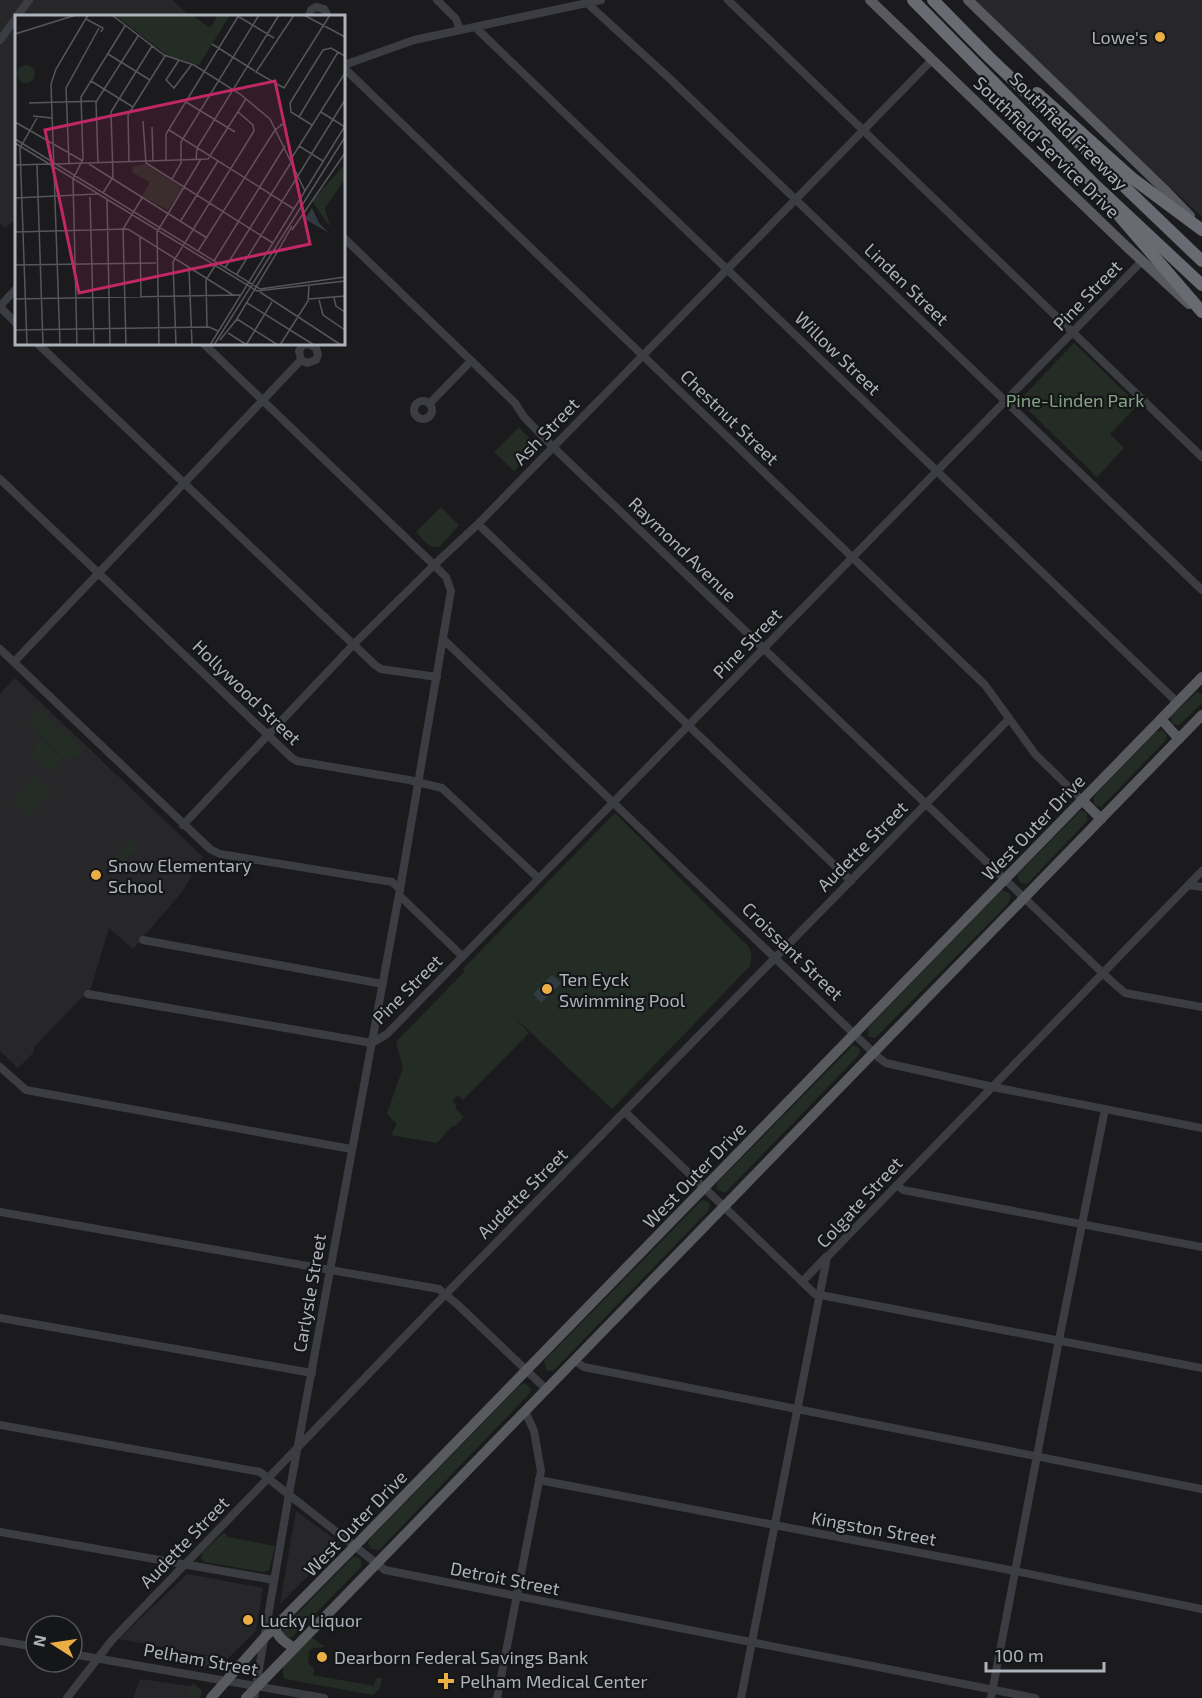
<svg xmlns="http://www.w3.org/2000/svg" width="1202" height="1698" viewBox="0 0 1202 1698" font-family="'Exo 2',sans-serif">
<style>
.built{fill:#27272a}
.green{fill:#242d25}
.water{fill:#313a41}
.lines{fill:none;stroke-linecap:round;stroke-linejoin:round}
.minor{stroke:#3c3d42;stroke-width:8}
.major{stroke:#585a60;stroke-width:10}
.highway{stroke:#686b72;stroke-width:12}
.poi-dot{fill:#eaae45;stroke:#151618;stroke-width:2}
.labels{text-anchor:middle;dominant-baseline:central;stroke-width:4.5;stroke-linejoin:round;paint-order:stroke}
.poi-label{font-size:18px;fill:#aeb2bb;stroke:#151618;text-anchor:start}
.street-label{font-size:18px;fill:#aeb2bb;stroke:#151618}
.park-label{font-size:18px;fill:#86a587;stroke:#151618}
.inset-road{fill:none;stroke:#56575c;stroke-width:1.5}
.view{fill:#c02765;fill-opacity:0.15;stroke:#c02765;stroke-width:3}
.inset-edge{fill:none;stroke:#aeb2bb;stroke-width:3}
</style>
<rect width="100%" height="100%" fill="#1b1b1d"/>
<g class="built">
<polygon points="0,0 172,0 190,16 16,16 16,220 5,228 0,223"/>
<polygon points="975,0 1202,0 1202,217 1123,143"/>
<polygon points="15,678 203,857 182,892 133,949 109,928 91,988 34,1047 34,1052 18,1068 0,1051 0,694"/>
<polygon points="296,1511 340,1543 280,1604"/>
<polygon points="187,1574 263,1588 256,1631 227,1659 119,1639"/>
<polygon points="140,1679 190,1686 198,1691 197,1698 133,1698"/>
</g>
<g class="green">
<polygon points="1074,343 1138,405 1110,434 1124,448 1097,477 1019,401"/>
<polygon points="519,427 534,443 534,451 514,471 494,452"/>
<path d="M441,507L459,525L439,547C429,549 423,539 416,532Z"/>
<polygon points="1197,692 1202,695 1202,703 1179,725 1172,724 1171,716"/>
<path d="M40,709L83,749C77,755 72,763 64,757L50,772L30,753L42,740L58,756L60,754L28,723Z"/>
<polygon points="1162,730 1167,736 1165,741 1101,807 1095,805 1093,798 1095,795 1156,732"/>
<polygon points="35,775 53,791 28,818 11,801"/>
<polygon points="1081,810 1087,814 1087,821 1027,884 1021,883 1017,877 1018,874"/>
<path d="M615,813L747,945C752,951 752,957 750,966L612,1109L512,1015L529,1033L463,1100L458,1095L452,1101L457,1106L455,1108L464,1117L455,1126H452L437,1143L391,1135L397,1123L393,1121L387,1113L403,1068L396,1042L465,971L463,969Z"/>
<polygon points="131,839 140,846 122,863 114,856"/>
<polygon points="1002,890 1009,893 1011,896 1008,904 875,1038 868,1036 868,1028"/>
<polygon points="853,1045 859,1048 860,1052 858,1056 727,1191 724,1193 718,1190 716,1187 717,1183"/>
<polygon points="702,1200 708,1202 710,1205 708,1211 555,1369 551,1371 546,1370 544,1361"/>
<polygon points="525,1383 531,1389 530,1393 379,1550 371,1549 368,1543 370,1539 520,1385"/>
<polygon points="224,1532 228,1537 275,1546 269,1570 263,1572 204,1562 201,1559 202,1553"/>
<polygon points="356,1557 361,1559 361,1567 292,1637 286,1638 282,1632 283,1628 352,1558"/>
<polygon points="311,1637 325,1647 313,1648 309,1651 308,1663 314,1669 313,1675 374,1686 376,1678 382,1678 380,1688 373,1695 285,1679 283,1676 283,1667"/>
<polygon points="183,1652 223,1659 214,1669 188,1665 182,1662"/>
<polygon points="193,1683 202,1691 200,1698 190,1698 188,1694"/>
</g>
<polygon class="water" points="552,975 561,983 541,1003 533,994"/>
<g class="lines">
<g class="minor">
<polyline points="437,0 456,19 460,30"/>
<polyline points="728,0 1202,457"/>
<polyline points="587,3 668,77 1202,590"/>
<polyline points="17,16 29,0"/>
<polyline points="309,16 311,10 316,7 324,9 328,16"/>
<polyline points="475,27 1177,702"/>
<polyline points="0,40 16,18"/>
<polyline points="344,65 414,40 601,0"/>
<polyline points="344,68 985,685 1035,754 1082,800"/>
<polyline points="344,238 515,403 524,417 553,447 1109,979 1125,993 1202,1007"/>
<polyline points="0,306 16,289"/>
<polyline points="0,307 16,323"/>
<polyline points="38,344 375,665 381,669 437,677"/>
<polyline points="204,344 434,565 446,577 451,591 400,889 289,1494 254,1698"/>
<polyline points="307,344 302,346 299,351 301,360 307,363 316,360 318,354 316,348 309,344"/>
<circle cx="423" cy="410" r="9"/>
<polyline points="430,403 471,361"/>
<polyline points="0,479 292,758 297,761 409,780 442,788 538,878"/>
<polyline points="478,524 851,881"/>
<polyline points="443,639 879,1058 886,1063 993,1087 1202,1128"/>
<polyline points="0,649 210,849 220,854 392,882 400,889"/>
<polyline points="14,662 301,360"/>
<polyline points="183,825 353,645 434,565 478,524 932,60"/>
<polyline points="1189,885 1202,887"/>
<polyline points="399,895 462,956"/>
<polyline points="143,940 383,984"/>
<polyline points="88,994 372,1043 387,1034 1142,261"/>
<polyline points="0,1067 26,1090 351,1149"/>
<polyline points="626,1113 815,1294 1202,1368"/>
<polyline points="897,1185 903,1190 1202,1247"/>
<polyline points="0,1212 439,1289 458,1305 546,1389"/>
<polyline points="802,1282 826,1257"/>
<polyline points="0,1318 312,1373"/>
<polyline points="574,1360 584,1367 1202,1489"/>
<polyline points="0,1425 260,1472 385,1570 1035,1698"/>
<polyline points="539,1480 1005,1569 1202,1609"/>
<polyline points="0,1532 274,1580"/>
<polyline points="0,1641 36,1647"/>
<polyline points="72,1654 324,1698"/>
<polyline points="67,1698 112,1640 437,1303 1009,719"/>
<polyline points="497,1698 541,1471 534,1431 525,1411"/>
<polyline points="741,1698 827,1257 1202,871"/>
<polyline points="991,1698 1059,1340 1105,1109"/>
</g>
<g class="major">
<polyline points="870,0 1127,247 1189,304"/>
<polyline points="968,0 1164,189 1190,216"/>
<polyline points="1161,719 1179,739"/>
<polyline points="1082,800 1101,819"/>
<path d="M275,1628C278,1638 285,1642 294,1648"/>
<polyline points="211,1698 264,1638 355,1546 1202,677"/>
<polyline points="246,1698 1202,715"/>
</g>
<g class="highway">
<polyline points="913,0 1095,185 1202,285"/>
<polyline points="933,0 989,57 1202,261"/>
<polyline points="1037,93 1132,178 1202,230"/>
<polyline points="1116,212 1202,312"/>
</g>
</g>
<g class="poi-dot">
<circle cx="1160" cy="37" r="6"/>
<circle cx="96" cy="875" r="6"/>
<circle cx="547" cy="989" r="6"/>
<circle cx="248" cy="1620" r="6"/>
<circle cx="322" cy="1657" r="6"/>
<path d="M443 1672h6v6h6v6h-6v6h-6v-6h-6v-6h6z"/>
</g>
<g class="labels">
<g class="poi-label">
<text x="1148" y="37" text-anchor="end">Lowe's</text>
<text x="108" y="865">Snow Elementary<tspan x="108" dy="21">School</tspan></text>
<text x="559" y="979">Ten Eyck<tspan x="559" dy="21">Swimming Pool</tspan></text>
<text x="260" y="1620">Lucky Liquor</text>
<text x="334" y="1657">Dearborn Federal Savings Bank</text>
<text x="460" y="1681">Pelham Medical Center</text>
</g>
<g class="street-label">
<text transform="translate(1069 131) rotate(45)">Southfield Freeway</text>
<text transform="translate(1047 147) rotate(44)">Southfield Service Drive</text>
<text transform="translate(907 284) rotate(44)">Linden Street</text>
<text transform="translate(1087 295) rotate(-46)">Pine Street</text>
<text transform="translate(838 353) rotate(44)">Willow Street</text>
<text transform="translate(730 417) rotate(44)">Chestnut Street</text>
<text transform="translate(546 431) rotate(-46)">Ash Street</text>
<text transform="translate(683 549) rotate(44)">Raymond Avenue</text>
<text transform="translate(747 643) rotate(-46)">Pine Street</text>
<text transform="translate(247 692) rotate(44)">Hollywood Street</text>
<text transform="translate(1033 827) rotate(-46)">West Outer Drive</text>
<text transform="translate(862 846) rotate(-45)">Audette Street</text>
<text transform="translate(793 951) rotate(44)">Croissant Street</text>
<text transform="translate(407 989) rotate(-45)">Pine Street</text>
<text transform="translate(694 1175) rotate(-46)">West Outer Drive</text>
<text transform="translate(522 1193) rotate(-45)">Audette Street</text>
<text transform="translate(859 1202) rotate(-47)">Colgate Street</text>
<text transform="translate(309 1293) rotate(-80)">Carlysle Street</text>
<text transform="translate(355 1523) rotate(-46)">West Outer Drive</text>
<text transform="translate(874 1528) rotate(10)">Kingston Street</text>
<text transform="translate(184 1542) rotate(-46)">Audette Street</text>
<text transform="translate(505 1578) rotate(11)">Detroit Street</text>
<text transform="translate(201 1659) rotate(10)">Pelham Street</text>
</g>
<g class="park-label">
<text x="1075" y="400">Pine-Linden Park</text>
</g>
</g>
<g transform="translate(15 15)">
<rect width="330" height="330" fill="#1b1b1d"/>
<path d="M100,0H177L195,13L203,0H215L184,50L152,40ZM2 59a9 9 0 1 1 18 0a9 9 0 1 1-18 0ZM130,149L168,173L153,195L127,181L135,167L118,158L117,152ZM330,149V164L310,193L315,212L297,186Z" fill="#242d25"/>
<path d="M297,193L304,208L314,218L290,204Z" fill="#313a41"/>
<path class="inset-road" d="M97,0L149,40L179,50L225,79L255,104L290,176M221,0L259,23M279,0L241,57L269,73L315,0M289,0L330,22M71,4L88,13L86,17M0,19L61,0M197,29L240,56M93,39L135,65M164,45L151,65L159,73L177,49M76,66L118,92M171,87L220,117M14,88L83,86M306,97L330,112M18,101L37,103M284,102L323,37M128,106L131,148L258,228M0,107L68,146M297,110L276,97L275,88L308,35L316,33L330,41M137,112L138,146M154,115L279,194M0,124L245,274L330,262M0,128L242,276L330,266M284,131L308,146M276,144L330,58M181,145L182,133L264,0M114,146L113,100L150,41M151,146V119L224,0M54,148L51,73L84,13M83,148L81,87L123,21M41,149L193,144L231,84M74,149L192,223M0,150L35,149M22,150L28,330M157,164L166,148V127L244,0M88,178L98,162L96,97L137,31M75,182L79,330M0,183L82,179M92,184L95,330M165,207L203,146M277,215L330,138M0,217L113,214L218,280M125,222L126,282M183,236L260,115L268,109L265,110M263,236L277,211M199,246L270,131M0,250L141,248M174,253L177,330M210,253L277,146M222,259L330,85M245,277L326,330M319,283L321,291L330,297M0,284L225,280M294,284L330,281M304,285L308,300L330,315M232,288L299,330M222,304L263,330M220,307L264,234M192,312L191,265L201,249M0,315L194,312L203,316M213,318L232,330M205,325L222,304M12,330L5,133L22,103M45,330L36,69L41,54L73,0M62,330L58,164L68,144L66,82L110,11M111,330L108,214L127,183M144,330L142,217L186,144M161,330L158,247L239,116L238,110L223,97M195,330L330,111M199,330L330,122M231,330L257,287M265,330L293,286L294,271"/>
<path class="view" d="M260,66L295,229L64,278L30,115Z"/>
<rect width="330" height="330" class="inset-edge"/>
</g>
<g transform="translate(54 1644) rotate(282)"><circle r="28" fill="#151618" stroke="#525459" stroke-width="1.5"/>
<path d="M0-4.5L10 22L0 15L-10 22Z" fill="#eaae45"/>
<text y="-9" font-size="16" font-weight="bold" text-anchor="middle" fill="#aeb2bb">N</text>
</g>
<path d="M986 1662v9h118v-9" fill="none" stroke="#aeb2bb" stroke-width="3"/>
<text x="995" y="1662" font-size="18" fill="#aeb2bb" stroke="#151618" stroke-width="4.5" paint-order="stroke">100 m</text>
</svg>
